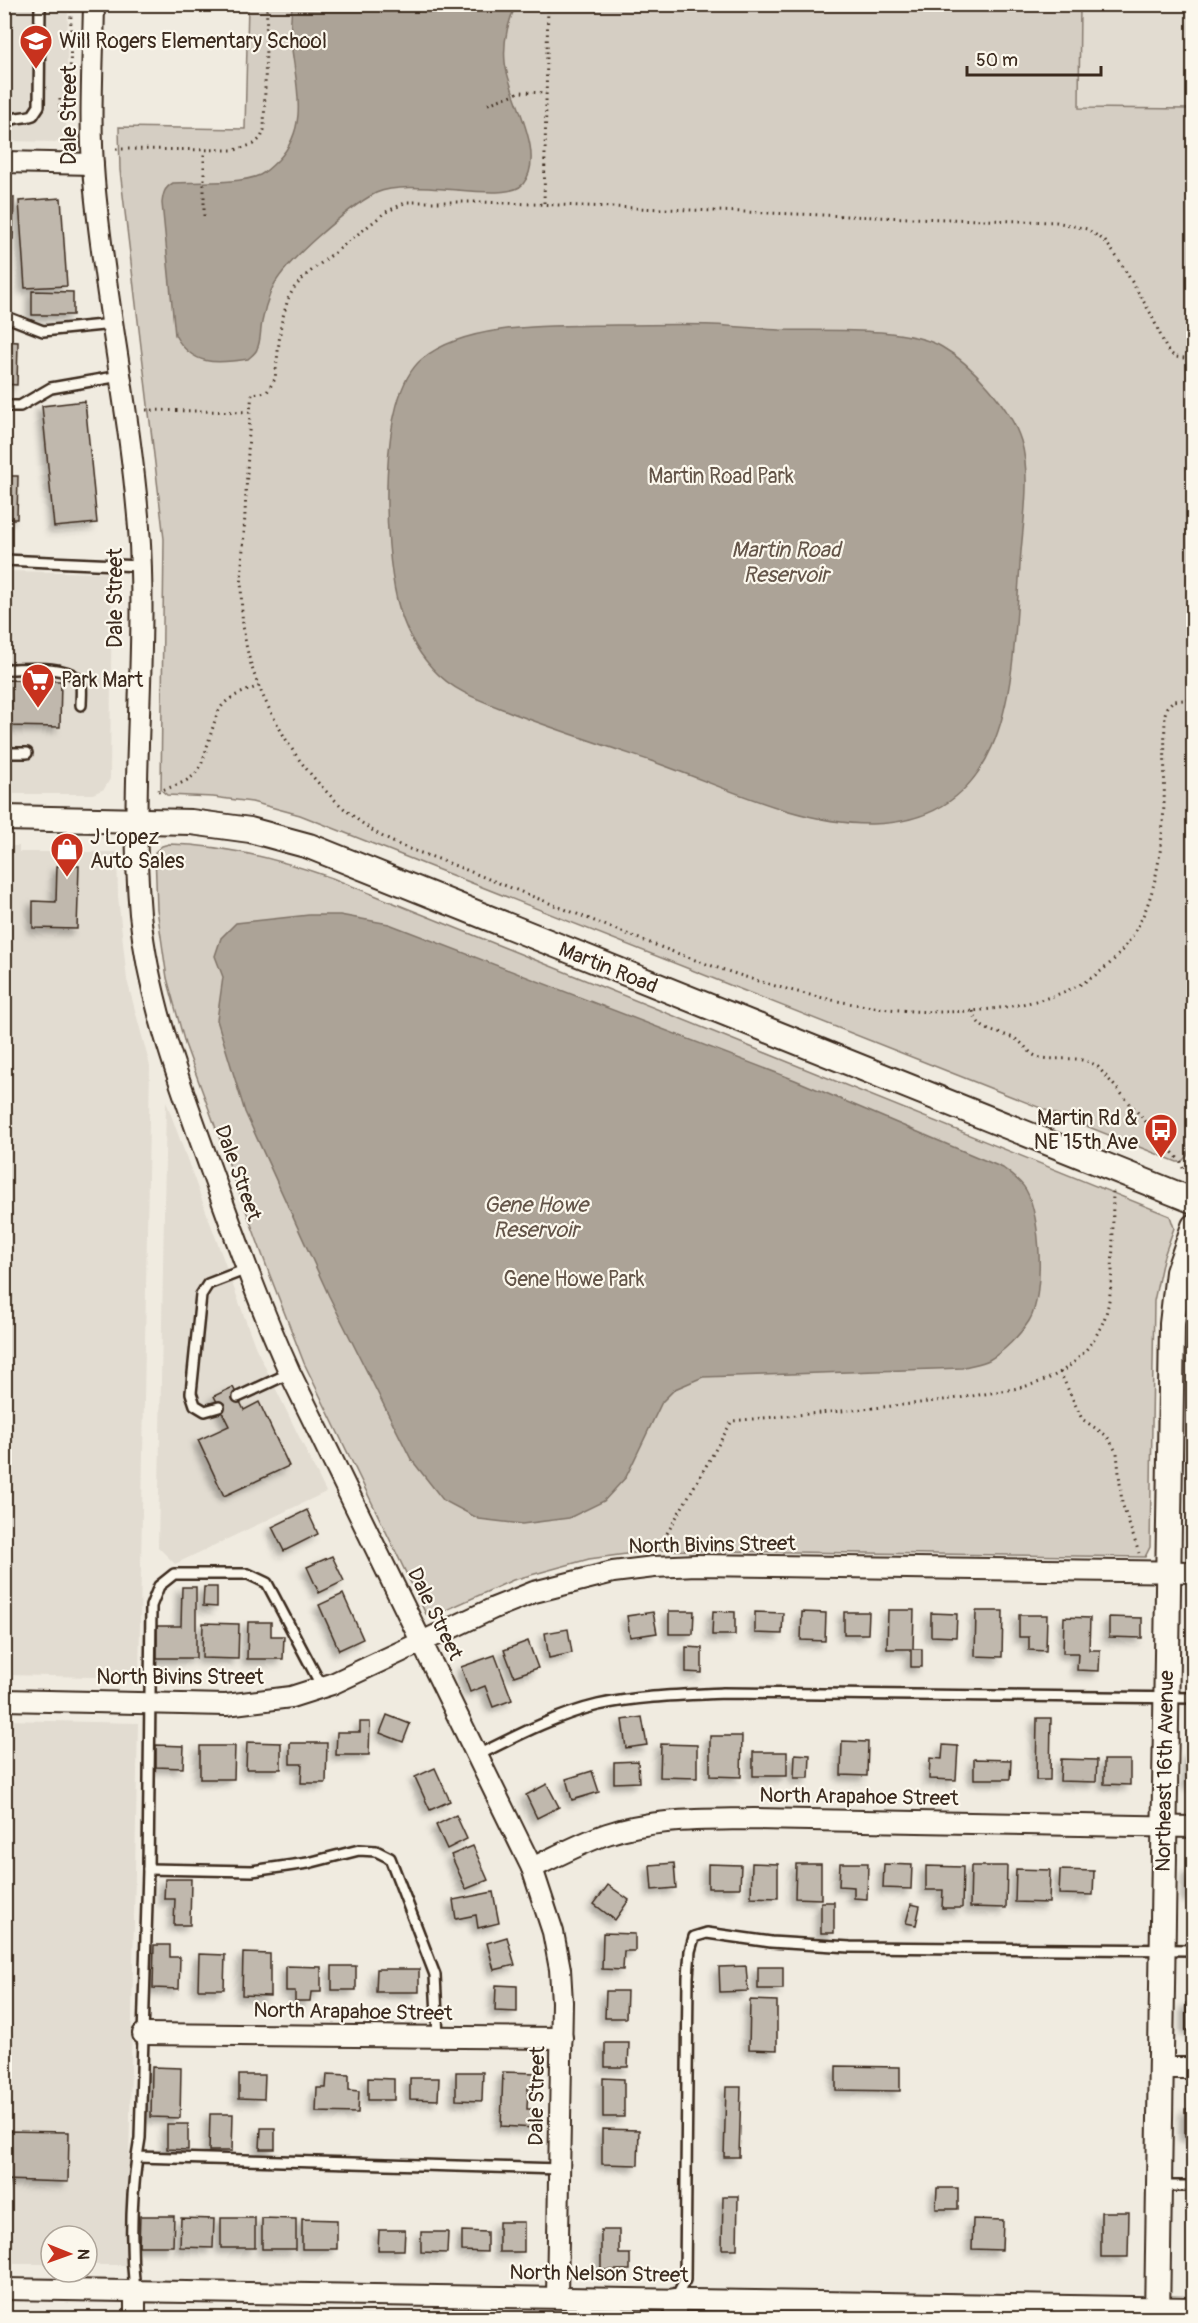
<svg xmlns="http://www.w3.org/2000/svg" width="1198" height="2323" viewBox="0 0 1198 2323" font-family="Pangolin,sans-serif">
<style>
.built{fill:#e2dcd1}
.green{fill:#d5cec3;stroke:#887c70;stroke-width:1.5}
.water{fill:#aca397;stroke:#7f7367;stroke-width:1.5}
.building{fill:#c0b8ad;stroke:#3b2a1e;stroke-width:1.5;filter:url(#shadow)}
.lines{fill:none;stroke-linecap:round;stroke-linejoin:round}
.service-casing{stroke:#3b2a1e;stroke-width:14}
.minor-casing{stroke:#3b2a1e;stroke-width:24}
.tertiary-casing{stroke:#3b2a1e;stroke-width:28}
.path{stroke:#3b2a1e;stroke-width:3;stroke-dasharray:1.5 4.5;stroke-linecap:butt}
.service{stroke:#fbf7ec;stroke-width:9}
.minor{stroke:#fbf7ec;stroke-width:20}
.tertiary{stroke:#fbf7ec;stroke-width:24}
.labels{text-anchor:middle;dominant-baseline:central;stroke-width:4.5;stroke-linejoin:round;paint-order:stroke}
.poi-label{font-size:21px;fill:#3b2a1e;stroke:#fbf7ec;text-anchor:start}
.street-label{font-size:21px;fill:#3b2a1e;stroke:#fbf7ec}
.park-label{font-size:21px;fill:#625347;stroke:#fbf7ec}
.water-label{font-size:22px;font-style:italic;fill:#635448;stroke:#fbf7ec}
</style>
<defs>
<filter id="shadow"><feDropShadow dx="-5" dy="5" stdDeviation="3" flood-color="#0004"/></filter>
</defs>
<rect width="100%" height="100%" fill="#f0ebe0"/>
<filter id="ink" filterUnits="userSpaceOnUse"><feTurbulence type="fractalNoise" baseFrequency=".0167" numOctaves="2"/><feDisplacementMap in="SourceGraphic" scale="12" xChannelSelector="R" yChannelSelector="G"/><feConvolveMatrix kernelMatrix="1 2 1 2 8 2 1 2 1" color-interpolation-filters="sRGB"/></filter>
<g filter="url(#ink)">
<g class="built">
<polygon points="5,5 68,5 66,135 59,142 5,141"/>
<polygon points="1080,5 1193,5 1193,109 1079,108"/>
<polygon points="5,571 112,573 110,779 104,789 93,794 5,794"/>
<polygon points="5,846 19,846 19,852 117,852 118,896 127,980 150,1066 139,1678 5,1675"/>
<polygon points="166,1101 255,1346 326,1492 175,1564 158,1547"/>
<polygon points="5,1720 138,1723 127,2265 87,2265 87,2236 51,2236 51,2264 5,2264"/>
</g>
<g class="green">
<polygon points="248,4 1080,5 1079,108 1193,109 1194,1131 1187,1156 1181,1162 1177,1162 300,815 252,802 213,797 167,795 161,790 164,539 120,170 119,127 245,129"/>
<path d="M169,844C225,845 279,859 332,878L1170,1216L1174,1228L1163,1259L1154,1301L1150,1547L1145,1557L656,1550L589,1559L513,1580L433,1616L426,1614L304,1363L269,1273L185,1044L167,978L157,909L155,852L162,846Z"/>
</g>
<g class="water">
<path d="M292,5H516C508,22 503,42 505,62C508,95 548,153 523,184C507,205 411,176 376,193C349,207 282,263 271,291C267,301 264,311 262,322C260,331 261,341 257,349C256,353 251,356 248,359C216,364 192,366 175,335L162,203C163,194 164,188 173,183C195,182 241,184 260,175C266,172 273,165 278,160C311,125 295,83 291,41C290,29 291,17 292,5Z"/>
<path d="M617,325C649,325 681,324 713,325C736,326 758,329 780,330C824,331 905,326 942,347C972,364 1011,408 1021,441C1032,476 1022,528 1020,565C1012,671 1017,821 872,824C798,825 721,785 651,761C606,746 560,731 515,714C485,702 454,693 432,668C415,649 403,624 397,600C384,546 376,397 422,359C468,321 559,326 617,325Z"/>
<path d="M309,915H340L389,924L795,1080L1003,1168C1012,1175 1021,1181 1026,1190C1041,1216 1045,1296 1029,1321C1020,1335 1003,1352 989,1360C981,1364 971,1365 962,1368L703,1377L675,1389L662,1402L626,1477L604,1501L569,1518L522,1524L479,1519L443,1500L411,1459L329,1296L245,1112L217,1020L223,977L215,956L221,938L236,923Z"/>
</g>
<g class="building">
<polygon points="4,197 14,197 13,239 4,239"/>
<polygon points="61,198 67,286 25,288 19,201"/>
<polygon points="32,291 73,292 73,315 32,315"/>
<polygon points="4,341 18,342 17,385 4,384"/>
<polygon points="85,401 97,523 54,527 42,406"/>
<polygon points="4,476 18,476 17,519 4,519"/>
<polygon points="7,680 61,681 60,727 6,726"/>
<polygon points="57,866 79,866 77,929 33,928 33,901 56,902"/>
<polygon points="233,1387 244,1410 259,1402 289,1466 224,1496 198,1440 229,1426 214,1396"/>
<polygon points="307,1510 318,1534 284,1551 272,1527"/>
<polygon points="332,1556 344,1581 319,1593 307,1567"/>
<polygon points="182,1587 196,1587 196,1658 157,1658 157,1626 181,1626"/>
<polygon points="204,1587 217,1587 217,1607 203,1606"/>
<polygon points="343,1594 363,1639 339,1650 319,1605"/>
<polygon points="888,1610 914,1610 913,1649 922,1649 922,1667 911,1667 911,1649 887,1649"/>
<polygon points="669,1611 694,1611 693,1634 669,1634"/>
<polygon points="713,1611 735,1612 735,1635 712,1635"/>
<polygon points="976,1611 1003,1611 1002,1657 975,1656"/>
<polygon points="653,1612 657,1633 630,1637 627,1616"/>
<polygon points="755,1612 783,1613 782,1634 755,1633"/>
<polygon points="802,1612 826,1613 825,1641 801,1640"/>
<polygon points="844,1612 869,1612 868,1634 844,1634"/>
<polygon points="931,1613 957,1614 956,1637 931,1636"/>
<polygon points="1019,1615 1047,1615 1046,1651 1029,1650 1029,1637 1019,1637"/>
<polygon points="1064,1617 1090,1618 1089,1650 1100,1650 1099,1671 1077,1670 1078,1653 1063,1653"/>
<polygon points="1109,1617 1142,1618 1142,1638 1109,1637"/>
<polygon points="248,1622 271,1622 271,1636 284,1636 283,1659 247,1659"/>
<polygon points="203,1623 239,1624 238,1659 202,1658"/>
<polygon points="568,1629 572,1653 549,1658 545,1633"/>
<polygon points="528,1641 538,1668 514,1676 504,1650"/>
<polygon points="686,1647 702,1648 702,1673 686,1672"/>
<polygon points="495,1655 512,1700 493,1707 485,1686 470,1692 461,1667"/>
<polygon points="387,1715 410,1724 403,1742 380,1733"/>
<polygon points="642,1717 647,1745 626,1748 622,1720"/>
<polygon points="1037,1718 1051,1718 1050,1780 1036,1780"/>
<polygon points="360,1722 370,1722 369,1755 336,1755 337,1732 360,1732"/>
<polygon points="710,1736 742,1736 741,1777 710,1776"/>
<polygon points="842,1741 868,1742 867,1776 841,1775"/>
<polygon points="247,1742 281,1743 281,1769 246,1769"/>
<polygon points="290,1743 327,1743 326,1783 301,1783 302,1764 290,1764"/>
<polygon points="661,1744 697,1745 697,1778 660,1777"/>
<polygon points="156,1745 184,1746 183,1768 156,1767"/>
<polygon points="943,1745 958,1746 956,1780 929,1779 930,1758 942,1759"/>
<polygon points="200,1746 235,1746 234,1779 200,1779"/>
<rect x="753" y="1752" width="34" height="24"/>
<polygon points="1189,1753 1194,1753 1194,1784 1188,1784"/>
<polygon points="795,1754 810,1755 809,1778 794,1778"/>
<polygon points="974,1759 1011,1760 1010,1779 974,1779"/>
<polygon points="1061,1759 1097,1760 1096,1782 1060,1781"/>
<polygon points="1104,1760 1130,1760 1130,1785 1104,1784"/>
<polygon points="638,1761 639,1782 614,1783 614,1762"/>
<polygon points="435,1768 450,1801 430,1810 415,1777"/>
<polygon points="592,1771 599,1792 572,1800 566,1779"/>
<polygon points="547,1784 559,1807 537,1818 526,1795"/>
<polygon points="456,1815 467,1839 447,1849 436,1825"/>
<polygon points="473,1846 488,1880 466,1889 451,1855"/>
<polygon points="674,1863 676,1888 652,1890 650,1865"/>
<polygon points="752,1863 778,1864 778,1898 751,1897"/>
<polygon points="840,1863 868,1863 867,1899 854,1898 854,1887 839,1886"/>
<polygon points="708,1864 741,1865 740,1888 708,1888"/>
<polygon points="796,1864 821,1864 821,1899 795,1898"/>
<polygon points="884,1864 912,1865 911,1889 883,1888"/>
<polygon points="926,1866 963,1867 962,1908 942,1908 943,1890 926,1890"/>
<polygon points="971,1866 1007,1866 1006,1908 970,1907"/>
<polygon points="1016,1869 1050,1870 1049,1903 1015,1902"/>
<polygon points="1188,1869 1194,1869 1194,1896 1187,1896"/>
<polygon points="1060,1870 1094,1871 1093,1895 1059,1894"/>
<polygon points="165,1879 191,1879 190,1925 174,1925 175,1899 164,1899"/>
<polygon points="608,1885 629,1900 615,1920 594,1904"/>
<polygon points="493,1892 499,1923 478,1928 476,1915 456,1919 453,1900"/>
<rect x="821" y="1902" width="13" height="31"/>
<polygon points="911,1904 920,1906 916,1925 906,1923"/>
<polygon points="603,1933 635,1934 635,1951 624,1951 623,1970 602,1969"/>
<polygon points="507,1937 515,1965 494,1970 487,1943"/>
<polygon points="154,1945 170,1945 170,1957 180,1957 179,1989 153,1988"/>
<polygon points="243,1953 270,1954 270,1996 242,1995"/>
<polygon points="199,1954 225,1955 224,1989 198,1989"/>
<polygon points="286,1966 321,1967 321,1992 311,1992 310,2001 295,2001 295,1991 286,1991"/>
<rect x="332" y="1966" width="24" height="24"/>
<polygon points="746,1966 748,1991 720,1992 719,1967"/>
<rect x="758" y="1967" width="25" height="22"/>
<polygon points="377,1969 419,1969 419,1992 376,1992"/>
<polygon points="496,1985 517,1986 517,2012 495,2011"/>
<polygon points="606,1991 627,1991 626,2018 605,2018"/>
<polygon points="750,2000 777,2001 777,2050 749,2049"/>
<rect x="1186" y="2003" width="8" height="27"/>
<polygon points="605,2043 629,2043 628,2067 605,2067"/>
<polygon points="836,2066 900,2067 900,2091 836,2090"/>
<polygon points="152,2067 181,2068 180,2118 151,2117"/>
<polygon points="456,2072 483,2072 482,2101 456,2100"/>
<polygon points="503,2072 537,2073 536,2089 528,2088 527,2109 536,2109 535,2128 501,2126"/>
<polygon points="327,2074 349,2075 349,2090 359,2091 358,2113 316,2112 317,2088 326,2088"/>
<polygon points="239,2075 265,2075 264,2099 239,2098"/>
<polygon points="368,2078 394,2079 394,2100 368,2100"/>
<polygon points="410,2078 439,2078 438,2100 410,2099"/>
<polygon points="603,2078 624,2079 624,2117 603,2117"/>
<polygon points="726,2087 741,2087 739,2157 724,2157"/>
<rect x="1185" y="2109" width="9" height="27"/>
<polygon points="210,2114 233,2114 232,2151 209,2151"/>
<polygon points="167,2124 188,2124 188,2150 167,2149"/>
<polygon points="261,2128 275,2128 275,2149 260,2149"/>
<polygon points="602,2129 639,2130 638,2165 602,2164"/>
<polygon points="4,2131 69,2132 68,2182 4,2180"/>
<polygon points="937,2188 958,2188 958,2209 936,2209"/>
<polygon points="723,2196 738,2196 737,2249 722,2249"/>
<polygon points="1101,2212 1129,2212 1128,2257 1101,2257"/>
<polygon points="140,2216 174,2216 173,2246 139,2246"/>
<polygon points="181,2218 214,2219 213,2248 180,2247"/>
<rect x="221" y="2218" width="34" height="30"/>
<polygon points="262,2218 296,2219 296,2249 262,2249"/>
<polygon points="302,2219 337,2220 337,2249 302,2249"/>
<polygon points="973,2219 1003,2220 1002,2250 972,2249"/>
<rect x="499" y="2222" width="25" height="30"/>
<polygon points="379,2230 405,2230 404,2250 378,2250"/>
<polygon points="601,2230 619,2230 619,2254 630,2254 630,2270 601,2270"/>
<polygon points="462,2231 487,2232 487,2252 462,2251"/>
<polygon points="421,2232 448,2232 447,2253 421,2252"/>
</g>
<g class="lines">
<g class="service-casing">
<g id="service">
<polyline points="4,61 5,4"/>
<path d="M4,126C11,115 23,119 33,115L39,106L40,4"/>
<polyline points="4,316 43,331 113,324"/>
<polyline points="4,406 20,406 51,388 120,376"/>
<polyline points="4,560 140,566"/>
<path d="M4,671L10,669C27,669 76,664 81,685C82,691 81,699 81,705"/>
<polyline points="4,748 11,753 27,753"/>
<polyline points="238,1397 290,1373"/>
<polyline points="219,1407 205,1411 195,1405 191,1393 201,1295 208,1284 247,1269"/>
<polyline points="322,1687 267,1583 248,1574 174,1574 159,1586 151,1606 148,1869 140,2138 137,2157 560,2169"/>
<path d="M478,1755C516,1736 556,1715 598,1705C639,1696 682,1695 723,1693L1194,1698"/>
<polyline points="148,1869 252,1871 308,1863 359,1850 376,1851 390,1858 435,1975 438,2037"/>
<polyline points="1160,2186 1194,2186"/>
<path d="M135,2291C130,2247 131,2201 137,2157"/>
<polyline points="675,2299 685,2280 688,1977 690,1951 694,1937 707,1933 771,1942 850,1947 1194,1950"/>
</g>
</g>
<g class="minor-casing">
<g id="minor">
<path d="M94,4C93,63 89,122 94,180C104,296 130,411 139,528C148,656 129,786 140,914C149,1004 181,1087 211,1170C236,1239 260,1307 290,1373L532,1868L553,1932L560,1969L562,2002L557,2297"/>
<polyline points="4,162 93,164"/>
<polyline points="4,1700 226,1705 291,1697 332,1684 494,1608 534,1592 613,1572 654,1567 696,1565 1194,1572"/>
<path d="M532,1868C557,1856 581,1843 607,1834C654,1818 705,1820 753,1819L1194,1827"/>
<polyline points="143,2034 562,2038"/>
<polyline points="1161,2068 1194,2068"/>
<polyline points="4,2289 1194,2308"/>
<polyline points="135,2318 135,2291"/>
<polyline points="675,2318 675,2299"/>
</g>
</g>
<g class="tertiary-casing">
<g id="tertiary">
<polyline points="4,818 191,822 250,830 309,846 1194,1201"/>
<polyline points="1157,2318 1172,1324 1178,1272 1194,1226"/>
</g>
</g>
<g class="path">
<polyline points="60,99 59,116 65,116 65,100 70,100 71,4"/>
<polyline points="488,104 520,92 546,93"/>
<polyline points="116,149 235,150 254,144 261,138 264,130 267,4"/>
<polyline points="544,203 548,4"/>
<polyline points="204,216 204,151"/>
<polyline points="146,410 250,412 252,394 267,392 275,379 281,324 288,299 294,288 306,275 386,212 407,202 479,202 875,217 1056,222 1087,229 1105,241 1119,260 1151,314 1167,350 1175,357 1194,359"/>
<path d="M250,412C248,452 246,493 244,533C241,576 238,619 250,661C258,690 273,717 288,743C310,778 343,812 378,834C397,846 419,852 441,860C474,873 506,886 539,899C690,958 862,1039 1027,1003C1061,996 1096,981 1119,954C1173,892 1163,792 1165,714L1167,707L1173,701L1194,699"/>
<path d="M158,791C205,778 199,770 213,727C215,720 217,712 222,706C231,695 247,691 259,686"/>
<path d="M973,1011C979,1035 1000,1030 1017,1040C1027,1046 1030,1057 1043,1058C1064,1061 1080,1054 1098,1067L1181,1162L1184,1171"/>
<polyline points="1060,1372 1082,1419 1107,1436 1117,1453 1122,1503 1139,1553"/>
<path d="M658,1549L732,1421C812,1413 893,1408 972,1396C1001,1391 1034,1388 1059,1373C1079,1361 1094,1343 1103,1322C1116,1294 1112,1223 1113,1191"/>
</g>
<use href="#service" class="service"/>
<use href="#minor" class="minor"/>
<use href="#tertiary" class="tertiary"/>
</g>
</g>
<defs>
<g id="school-pin" transform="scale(1.725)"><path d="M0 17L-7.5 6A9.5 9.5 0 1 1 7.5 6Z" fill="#c8321e" stroke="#fbf7ec"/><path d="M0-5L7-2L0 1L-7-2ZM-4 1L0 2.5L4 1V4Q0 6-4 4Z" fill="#fff"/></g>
<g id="supermarket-pin" transform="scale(1.725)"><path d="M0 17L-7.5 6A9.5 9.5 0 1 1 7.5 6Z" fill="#c8321e" stroke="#fbf7ec"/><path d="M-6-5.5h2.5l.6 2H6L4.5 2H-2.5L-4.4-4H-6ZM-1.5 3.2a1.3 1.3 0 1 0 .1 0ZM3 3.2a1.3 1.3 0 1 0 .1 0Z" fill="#fff"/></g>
<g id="shop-pin" transform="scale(1.725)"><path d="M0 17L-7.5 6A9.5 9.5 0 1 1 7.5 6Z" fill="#c8321e" stroke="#fbf7ec"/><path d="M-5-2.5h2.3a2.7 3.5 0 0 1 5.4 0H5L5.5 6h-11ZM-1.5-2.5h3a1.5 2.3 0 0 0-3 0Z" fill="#fff"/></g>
<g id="bus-pin" transform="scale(1.725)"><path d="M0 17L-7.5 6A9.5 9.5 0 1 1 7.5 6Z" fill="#c8321e" stroke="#fbf7ec"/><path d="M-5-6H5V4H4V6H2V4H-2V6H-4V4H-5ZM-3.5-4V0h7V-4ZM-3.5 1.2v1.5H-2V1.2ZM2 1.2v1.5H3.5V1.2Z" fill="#fff"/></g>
</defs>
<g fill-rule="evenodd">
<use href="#school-pin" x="36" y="41"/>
<use href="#supermarket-pin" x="38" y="680"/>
<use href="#shop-pin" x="67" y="849"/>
<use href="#bus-pin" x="1161" y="1130"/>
</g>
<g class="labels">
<g class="poi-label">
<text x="59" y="41">Will Rogers Elementary School</text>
<text x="61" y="680">Park Mart</text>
<text x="90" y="837">J Lopez<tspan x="90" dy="24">Auto Sales</tspan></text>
<text x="1138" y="1118" text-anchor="end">Martin Rd &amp;<tspan x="1138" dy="24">NE 15th Ave</tspan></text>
</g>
<g class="street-label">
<text transform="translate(69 115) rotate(-90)">Dale Street</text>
<text transform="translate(115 598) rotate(-90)">Dale Street</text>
<text transform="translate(608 968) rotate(22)">Martin Road</text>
<text transform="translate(238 1173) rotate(70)">Dale Street</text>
<text transform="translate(712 1545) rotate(-1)">North Bivins Street</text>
<text transform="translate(435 1614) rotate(64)">Dale Street</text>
<text x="180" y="1677">North Bivins Street</text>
<text transform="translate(1165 1771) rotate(-89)">Northeast 16th Avenue</text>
<text transform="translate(859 1797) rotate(1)">North Arapahoe Street</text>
<text transform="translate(353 2012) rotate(1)">North Arapahoe Street</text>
<text transform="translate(537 2096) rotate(-89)">Dale Street</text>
<text transform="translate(599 2274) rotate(1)">North Nelson Street</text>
</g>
<g class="park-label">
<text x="721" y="476">Martin Road Park</text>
<text x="574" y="1279">Gene Howe Park</text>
</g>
<g class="water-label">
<text x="786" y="550">Martin Road<tspan x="786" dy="25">Reservoir</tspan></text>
<text x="536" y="1205">Gene Howe<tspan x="536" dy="25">Reservoir</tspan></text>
</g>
</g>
<rect width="1198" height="2323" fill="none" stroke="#fbf7ec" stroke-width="24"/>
<rect x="12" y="12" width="1174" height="2299" fill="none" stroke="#3b2a1e" stroke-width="2" filter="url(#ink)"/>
<g transform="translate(69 2254) rotate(91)"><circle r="28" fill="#fbf7ec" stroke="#aea59a" stroke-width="1.5"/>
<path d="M0-4.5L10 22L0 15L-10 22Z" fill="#c8321e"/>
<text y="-9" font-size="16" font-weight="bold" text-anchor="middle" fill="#3b2a1e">N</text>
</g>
<path d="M967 66v9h134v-9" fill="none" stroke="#3b2a1e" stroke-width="3"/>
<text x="976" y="66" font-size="18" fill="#3b2a1e" stroke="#fbf7ec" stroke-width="4.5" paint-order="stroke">50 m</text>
</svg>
